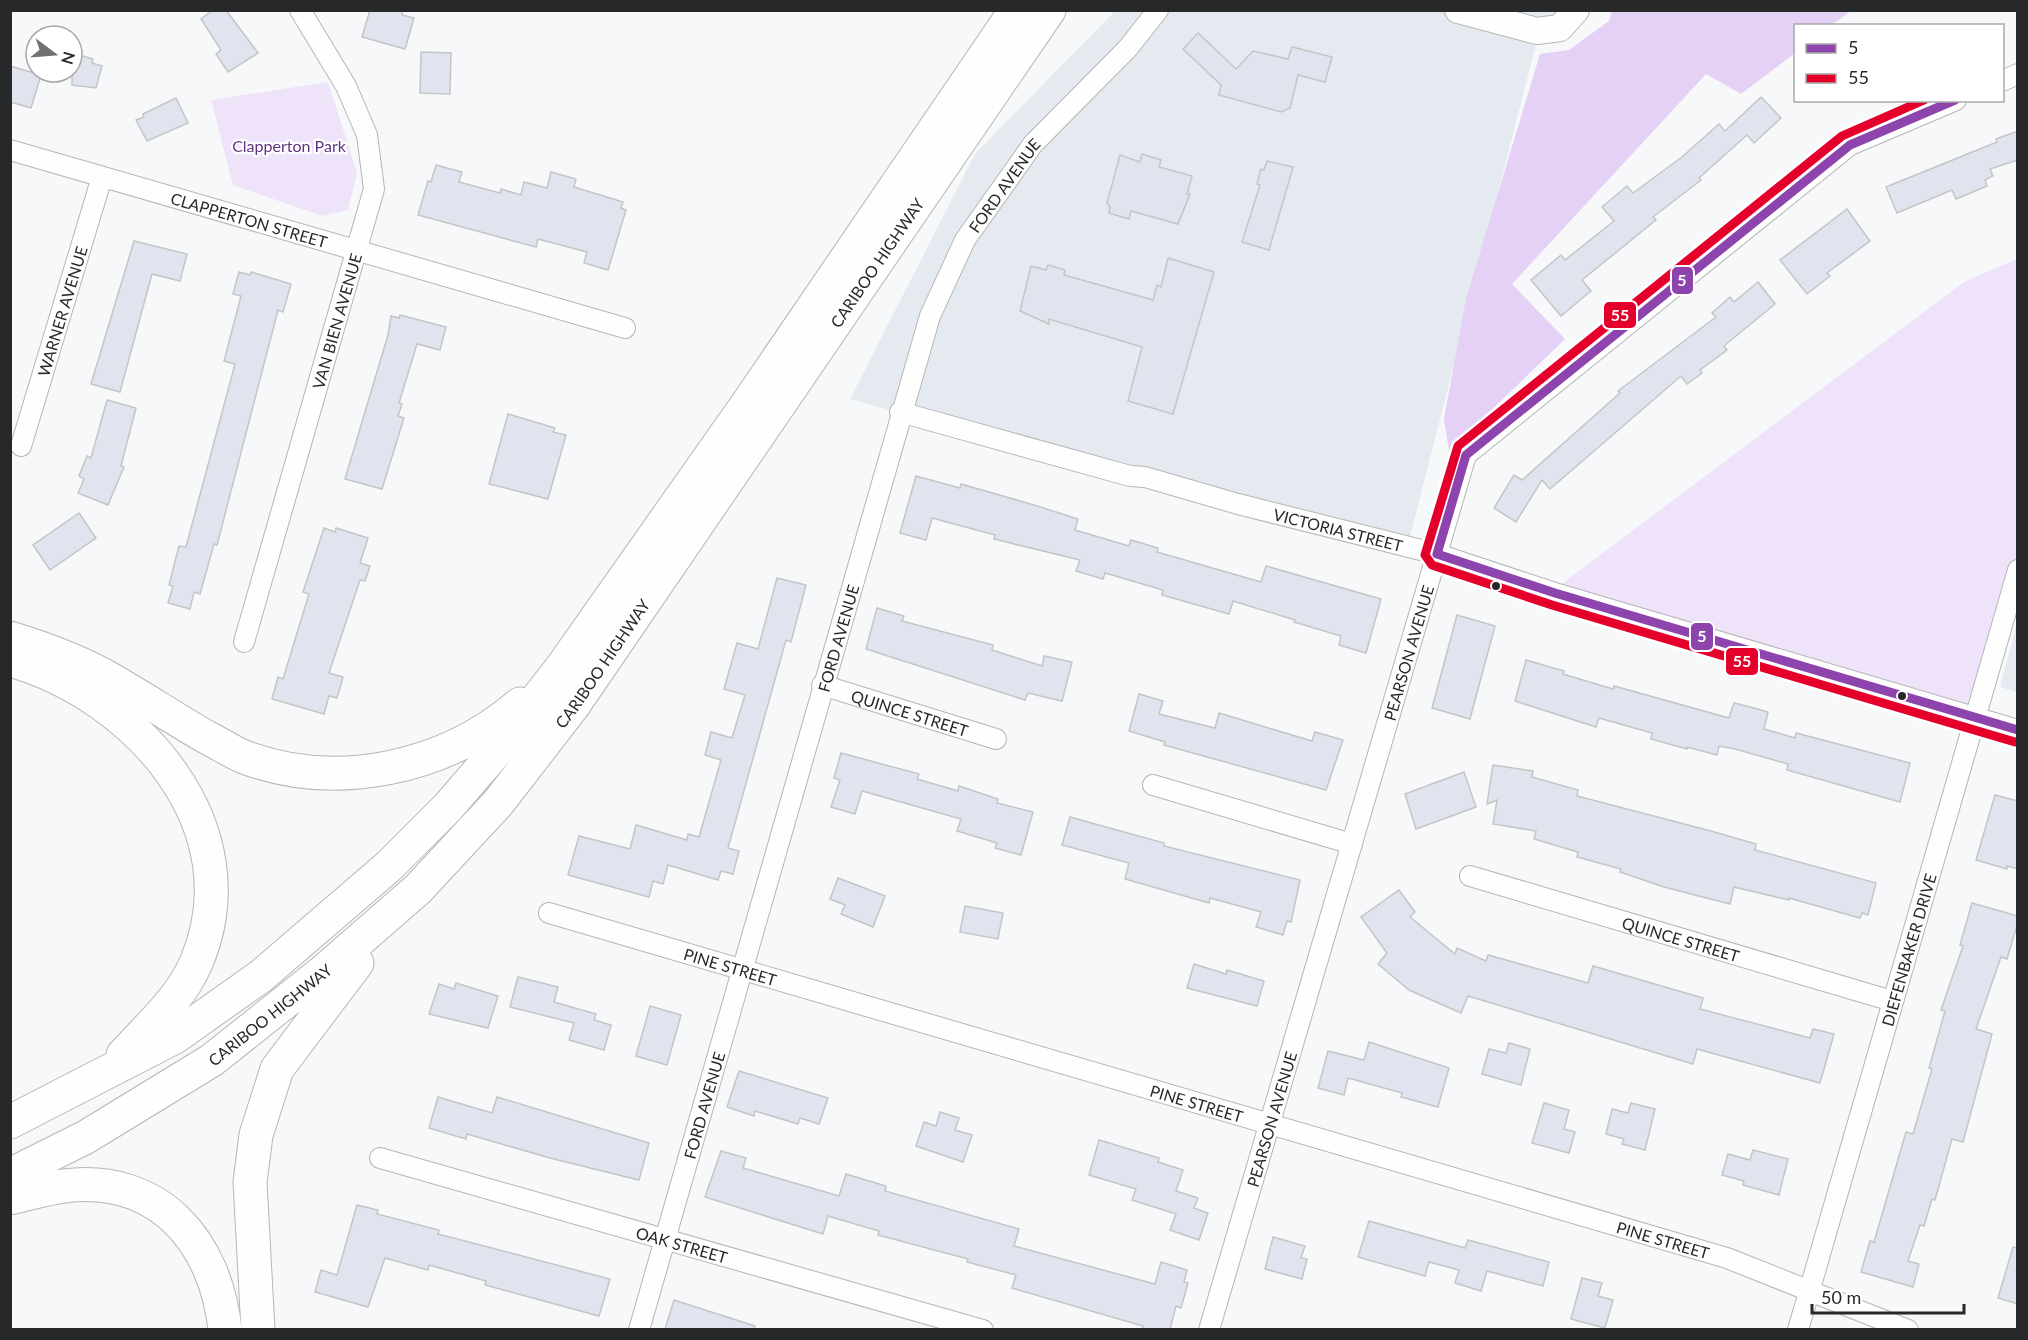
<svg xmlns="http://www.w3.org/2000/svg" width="2028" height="1340" viewBox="0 0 2028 1340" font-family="Lato,sans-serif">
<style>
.built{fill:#e4eaef}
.green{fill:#eee3f9}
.forest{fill:#e4d1f5}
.building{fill:#e1e4ef;stroke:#c4c5c6;stroke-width:1.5}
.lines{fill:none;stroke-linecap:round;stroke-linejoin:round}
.minor-casing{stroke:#b5b6b6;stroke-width:22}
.tertiary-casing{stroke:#b5b6b6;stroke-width:28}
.trunk-casing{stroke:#b5b6b6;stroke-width:35}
.minor{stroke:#fefefe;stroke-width:20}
.tertiary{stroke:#fefefe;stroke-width:26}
.trunk{stroke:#fefefe;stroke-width:33}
.bus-1-casing{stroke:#fff;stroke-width:14}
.bus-2-casing{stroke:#fff;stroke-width:14}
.bus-1{stroke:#8e44ad;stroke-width:9}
.bus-2{stroke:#e4002b;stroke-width:9}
.bus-dot{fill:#272829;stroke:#fff;stroke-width:2}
.labels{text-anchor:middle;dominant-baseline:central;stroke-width:4.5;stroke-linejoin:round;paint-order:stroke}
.park-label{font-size:16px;fill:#613581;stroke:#fff}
.street-label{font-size:16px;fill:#272829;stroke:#fff}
.line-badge{stroke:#fff;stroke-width:2}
.badge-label{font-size:16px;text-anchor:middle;font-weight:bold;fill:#fff}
</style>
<rect width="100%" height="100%" fill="#f6f8f9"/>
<g class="built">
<polygon points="1115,11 1581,11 1537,40 1406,552 850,399 975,154"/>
<polygon points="2017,624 2017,692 2000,687"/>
</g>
<g class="green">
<polygon points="328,82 357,173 348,210 322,216 233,185 211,100"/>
<polygon points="2017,259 2017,580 1976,715 1547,595 1964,282"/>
</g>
<polygon class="forest" points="1612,11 1851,11 1831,25 1796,26 1795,53 1741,94 1706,74 1512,284 1565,339 1449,451 1444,419 1466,299 1540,54 1569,50 1609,21"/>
<g class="building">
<polygon points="213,10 226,10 258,53 228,72 216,54 221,50 201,19"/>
<polygon points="370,10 403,10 402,15 414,18 405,49 362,37"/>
<polygon points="1198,33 1236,69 1253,51 1288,59 1292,47 1332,57 1325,82 1298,75 1290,108 1281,112 1219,95 1221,85 1183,49"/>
<polygon points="421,52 451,53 450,94 420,93"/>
<polygon points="72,53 93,59 92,63 102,66 96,88 72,85"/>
<polygon points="10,66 41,75 31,108 10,102"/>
<polygon points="1761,97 1781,118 1754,143 1747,135 1699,178 1701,180 1653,217 1656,220 1582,280 1591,291 1561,316 1531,280 1561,255 1565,260 1614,221 1602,207 1627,186 1633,193 1682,157 1719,124 1725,131"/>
<polygon points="176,98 188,123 147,141 136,120 144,117 143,114"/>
<polygon points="2018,131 2018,160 1990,169 1993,176 1985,180 1987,186 1956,199 1952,190 1897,213 1886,187 1997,142 1996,139"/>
<polygon points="1142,154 1161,160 1159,167 1192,176 1187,194 1190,194 1178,224 1131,211 1129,219 1109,213 1110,207 1107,203 1120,155 1140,162"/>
<polygon points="1267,161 1293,167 1269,250 1242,242 1260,185 1257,184 1261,169 1264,170"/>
<polygon points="436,165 462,172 459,182 500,193 501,189 521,195 524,182 547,188 551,172 576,179 574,187 623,202 621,208 626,210 608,270 584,263 587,252 538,239 536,247 418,215 428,181 431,182"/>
<polygon points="1847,209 1870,241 1827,273 1830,276 1807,294 1780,260"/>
<polygon points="134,241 187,254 180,281 152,274 120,392 91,384"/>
<polygon points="1168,258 1214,272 1173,414 1128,401 1142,347 1049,319 1049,324 1020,311 1031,266 1046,270 1048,265 1065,270 1064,275 1153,300 1157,285 1161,287"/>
<polygon points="239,272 250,275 251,272 291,284 283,312 278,310 217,545 214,544 200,594 194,592 190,609 168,603 173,586 169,585 179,546 186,547 235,364 224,361 241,296 233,294"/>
<polygon points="1758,282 1775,304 1724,346 1727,350 1700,370 1702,373 1687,384 1681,376 1550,489 1542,480 1516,522 1494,508 1514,475 1522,480 1620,393 1618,391 1716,317 1712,313 1730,297 1734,302"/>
<polygon points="400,315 446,327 440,350 417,344 399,403 402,404 398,416 404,418 382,489 345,479 388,335 391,316 399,318"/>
<polygon points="107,400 136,408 121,466 124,467 108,505 78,493 84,479 79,476 87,456 91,458"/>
<polygon points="508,414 555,428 553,432 566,435 548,499 489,484"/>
<polygon points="916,476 960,488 961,484 1034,505 1078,519 1075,530 1129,546 1131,540 1158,548 1157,552 1261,582 1266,566 1381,599 1366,653 1339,645 1341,636 1294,622 1295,620 1233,601 1229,614 1162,595 1163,590 1105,573 1103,579 1076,571 1080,560 994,539 995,535 932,518 926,540 900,533"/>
<polygon points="79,513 96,538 50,570 33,545"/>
<polygon points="324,528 335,532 336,528 368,538 360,563 370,566 365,581 360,580 329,673 343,677 337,698 329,696 324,714 272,699 278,677 283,679 309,594 303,592"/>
<polygon points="777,578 806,585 791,642 786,640 728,848 739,851 733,874 721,871 718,880 668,865 663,884 653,881 649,897 568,875 579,836 630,849 636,825 687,840 688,834 699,837 721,760 705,755 711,732 732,738 745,695 724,689 737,643 758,649"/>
<polygon points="877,608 904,616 902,621 993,645 992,650 1042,666 1044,656 1072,662 1062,701 1028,693 1025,700 866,649"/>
<polygon points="1457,615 1495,626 1470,719 1432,708"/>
<polygon points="1526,660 1564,671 1563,674 1613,689 1614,686 1729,718 1734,703 1754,708 1768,712 1764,729 1795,738 1796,733 1910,763 1900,802 1787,770 1788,764 1735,749 1719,746 1717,755 1687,747 1687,749 1651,739 1652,733 1599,718 1596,727 1515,701"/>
<polygon points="1139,694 1163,701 1159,714 1215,728 1219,713 1312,741 1315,732 1343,740 1326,790 1164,745 1165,742 1129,731"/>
<polygon points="841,753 919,774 917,779 958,791 959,786 998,799 997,803 1033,812 1021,855 995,848 997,843 957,831 961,819 862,791 855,814 831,807 840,780 834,778"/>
<polygon points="1493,765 1533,771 1532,777 1578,790 1577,796 1711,831 1756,844 1755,850 1876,883 1868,915 1862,913 1860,918 1789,898 1789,900 1734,887 1730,904 1664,887 1620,872 1621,869 1577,857 1578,852 1534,839 1536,831 1493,824 1497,800 1487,804"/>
<polygon points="1464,772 1476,807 1416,829 1405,794"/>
<polygon points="1995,795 2018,801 2018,869 2007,866 2007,869 1976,860"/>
<polygon points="1070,817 1164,843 1164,846 1300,880 1291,922 1287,921 1283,935 1256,927 1261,912 1210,898 1209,903 1125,879 1129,863 1062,845"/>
<polygon points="838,878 885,896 873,927 841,914 845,905 830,899"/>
<polygon points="1399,890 1415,912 1410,917 1455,954 1457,948 1486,961 1488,955 1588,983 1593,966 1703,998 1700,1009 1810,1038 1813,1029 1834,1034 1820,1083 1697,1049 1693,1064 1468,996 1461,1013 1409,990 1378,964 1387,953 1361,917"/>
<polygon points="1972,903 2018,916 2018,922 2007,959 2001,957 1976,1029 1992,1034 1963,1142 1952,1139 1935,1200 1932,1199 1924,1226 1920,1225 1908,1261 1919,1264 1913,1287 1861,1272 1870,1241 1874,1242 1906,1132 1913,1134 1932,1069 1929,1068 1945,1011 1941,1010 1963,946 1960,945"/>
<polygon points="965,906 1003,913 998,939 960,932"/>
<polygon points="1194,964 1226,974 1227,970 1264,981 1257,1006 1187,988"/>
<polygon points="518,977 558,987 554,1002 596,1014 594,1020 611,1025 604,1050 569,1040 574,1023 510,1007"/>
<polygon points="456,983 498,996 488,1028 429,1014 439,984 454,989"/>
<polygon points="650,1006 681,1015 667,1065 636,1056"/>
<polygon points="1369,1042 1449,1068 1438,1107 1401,1097 1402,1093 1348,1078 1344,1095 1318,1088 1328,1051 1364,1060"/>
<polygon points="1509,1043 1530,1049 1521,1085 1482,1074 1489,1049 1506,1053"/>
<polygon points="739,1071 828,1098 819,1124 800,1118 798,1124 755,1111 754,1116 727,1107"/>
<polygon points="438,1097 492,1113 497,1097 649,1143 639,1180 550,1158 467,1134 466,1139 429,1128"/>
<polygon points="1544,1103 1569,1110 1564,1129 1575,1132 1569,1153 1532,1143"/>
<polygon points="1631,1103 1655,1109 1645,1150 1622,1144 1624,1139 1606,1134 1612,1109 1628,1113"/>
<polygon points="940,1112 959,1118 955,1130 972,1135 963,1162 916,1146 924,1122 936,1126"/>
<polygon points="1099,1140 1159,1158 1158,1162 1183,1170 1176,1191 1198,1198 1194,1208 1208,1213 1199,1240 1170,1230 1176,1214 1132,1200 1136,1189 1089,1175"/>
<polygon points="1753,1150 1788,1159 1779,1195 1743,1185 1744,1181 1722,1175 1728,1154 1750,1160"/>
<polygon points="721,1151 746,1158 743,1168 839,1196 846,1174 886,1186 885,1191 1019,1229 1014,1246 1155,1284 1161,1262 1187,1270 1184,1282 1188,1283 1181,1308 1176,1306 1170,1329 1142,1329 1143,1326 1012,1288 1016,1275 967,1262 968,1259 878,1235 879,1231 828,1216 823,1234 705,1197"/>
<polygon points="357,1205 378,1210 377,1214 439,1230 438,1234 610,1279 599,1316 485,1285 486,1281 429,1265 428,1270 385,1258 368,1307 315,1292 321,1270 337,1275"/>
<polygon points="1369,1221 1465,1248 1468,1240 1549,1262 1543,1286 1487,1271 1481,1291 1455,1283 1459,1270 1429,1262 1425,1276 1358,1257"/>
<polygon points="1273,1237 1305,1246 1301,1258 1307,1259 1302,1279 1265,1269"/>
<polygon points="2013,1247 2018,1248 2018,1304 1998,1298"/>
<polygon points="1582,1278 1602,1283 1598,1296 1613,1300 1605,1328 1571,1319"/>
<polygon points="674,1300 755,1326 754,1329 665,1329"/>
</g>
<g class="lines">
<g class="minor-casing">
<g id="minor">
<polyline points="2002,81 2018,74"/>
<path id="s1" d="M10,150L625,328"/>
<path id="s2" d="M900,412L1130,476L1145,477L1238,504L1437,554L1555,593L2018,730"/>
<path id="s3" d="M21,446L102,177"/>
<path id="s4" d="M244,642L374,189L367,135L346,86L300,10"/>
<path id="s5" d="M822,685L996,739"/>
<polyline points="1153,785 1352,844"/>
<path id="s6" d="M1470,876L1892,1001"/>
<path id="s7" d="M549,913L1727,1258L1908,1330"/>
<path id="s8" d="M380,1158L983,1330"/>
<path id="s9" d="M639,1330L930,316L965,240L1033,144L1128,48L1158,10"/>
<path id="s10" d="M1209,1330L1466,455L1850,145L1956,100"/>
<path id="s11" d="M1798,1330L2018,570"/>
</g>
</g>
<g class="tertiary-casing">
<polyline id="tertiary" points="1458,10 1537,31 1560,28 1576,10"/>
</g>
<g class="trunk-casing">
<g id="trunk">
<path d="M10,638C43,648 73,659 103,675C139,695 173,718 208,738C220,744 232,752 244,757C337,792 446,768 520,704"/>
<path d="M10,660C137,696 254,827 196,963C180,1000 149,1026 123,1055"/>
<polyline points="10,1122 175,1037 261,976 389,866 448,807 499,748 562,667 750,400 1016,10"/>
<path id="s12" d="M10,1175L86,1137L212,1060L324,971L418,889L498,803L573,706L1049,10"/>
<path d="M10,1198C28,1194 46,1188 64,1186C159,1174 216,1242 225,1330"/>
<polyline points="258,1330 250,1182 256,1135 277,1069 357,963"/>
</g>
</g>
<use href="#minor" class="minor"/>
<use href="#tertiary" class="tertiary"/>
<use href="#trunk" class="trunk"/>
<g class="bus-1-casing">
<polyline id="bus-1" points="1955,100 1850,145 1466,455 1437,554 1555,593 2018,730"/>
</g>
<g class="bus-2-casing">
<polyline id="bus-2" points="1924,100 1842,136 1458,446 1425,555 1432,565 1552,605 2015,742"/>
</g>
<use href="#bus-1" class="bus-1"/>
<use href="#bus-2" class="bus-2"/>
</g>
<g class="bus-dot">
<circle cx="1496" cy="586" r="5"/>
<circle cx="1902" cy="696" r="5"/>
</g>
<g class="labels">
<g class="park-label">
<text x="289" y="145">Clapperton Park</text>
</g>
<g class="street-label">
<text stroke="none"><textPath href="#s9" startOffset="1206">FORD AVENUE</textPath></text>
<text stroke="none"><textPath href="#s1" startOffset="249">CLAPPERTON STREET</textPath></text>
<text stroke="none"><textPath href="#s12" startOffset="1278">CARIBOO HIGHWAY</textPath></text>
<text stroke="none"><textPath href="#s3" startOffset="141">WARNER AVENUE</textPath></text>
<text stroke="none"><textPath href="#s4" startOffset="334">VAN BIEN AVENUE</textPath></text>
<text stroke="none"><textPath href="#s2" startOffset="454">VICTORIA STREET</textPath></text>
<text stroke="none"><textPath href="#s9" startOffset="720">FORD AVENUE</textPath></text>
<text stroke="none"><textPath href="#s10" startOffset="706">PEARSON AVENUE</textPath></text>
<text stroke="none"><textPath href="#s12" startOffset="792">CARIBOO HIGHWAY</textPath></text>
<text stroke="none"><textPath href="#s5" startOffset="92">QUINCE STREET</textPath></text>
<text stroke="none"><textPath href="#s6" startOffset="220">QUINCE STREET</textPath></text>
<text stroke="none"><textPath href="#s11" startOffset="396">DIEFENBAKER DRIVE</textPath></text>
<text stroke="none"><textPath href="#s7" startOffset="189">PINE STREET</textPath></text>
<text stroke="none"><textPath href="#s12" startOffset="306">CARIBOO HIGHWAY</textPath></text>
<text stroke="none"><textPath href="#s7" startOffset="675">PINE STREET</textPath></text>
<text stroke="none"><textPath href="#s9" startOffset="234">FORD AVENUE</textPath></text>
<text stroke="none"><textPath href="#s10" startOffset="220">PEARSON AVENUE</textPath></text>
<text stroke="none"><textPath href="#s7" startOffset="1161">PINE STREET</textPath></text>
<text stroke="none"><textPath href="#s8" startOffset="314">OAK STREET</textPath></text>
</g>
</g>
<g class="line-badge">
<rect x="1671" y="266" width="23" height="29" rx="6" fill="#8e44ad"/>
<rect x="1603" y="301" width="34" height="28" rx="6" fill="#e4002b"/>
<rect x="1690" y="622" width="24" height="29" rx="6" fill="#8e44ad"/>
<rect x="1725" y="647" width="34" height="29" rx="6" fill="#e4002b"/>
</g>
<g class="badge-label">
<text x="1682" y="286">5</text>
<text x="1620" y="321">55</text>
<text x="1702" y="642">5</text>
<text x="1742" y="667">55</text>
</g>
<rect width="2028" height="1340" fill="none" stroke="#272829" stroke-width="24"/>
<rect x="1794" y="24" width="210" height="78" fill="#ffffff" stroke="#a9a9a9" stroke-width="1.5"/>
<rect x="1806" y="44" width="30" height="9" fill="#8e44ad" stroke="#a9a9a9" stroke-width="1.5"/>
<text x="1848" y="54" font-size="18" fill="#272829">5</text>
<rect x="1806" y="74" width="30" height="9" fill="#e4002b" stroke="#a9a9a9" stroke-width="1.5"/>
<text x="1848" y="84" font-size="18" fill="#272829">55</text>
<g transform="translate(54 54) rotate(106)"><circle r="28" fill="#ffffff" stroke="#a9a9a9" stroke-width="1.5"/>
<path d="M0-4.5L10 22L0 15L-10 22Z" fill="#6f7172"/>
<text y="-9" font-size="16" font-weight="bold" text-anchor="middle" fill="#272829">N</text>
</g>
<path d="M1812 1304v9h152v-9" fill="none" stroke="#272829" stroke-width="3"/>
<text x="1821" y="1304" font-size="18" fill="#272829" stroke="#ffffff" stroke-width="4.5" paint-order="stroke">50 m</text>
</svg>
